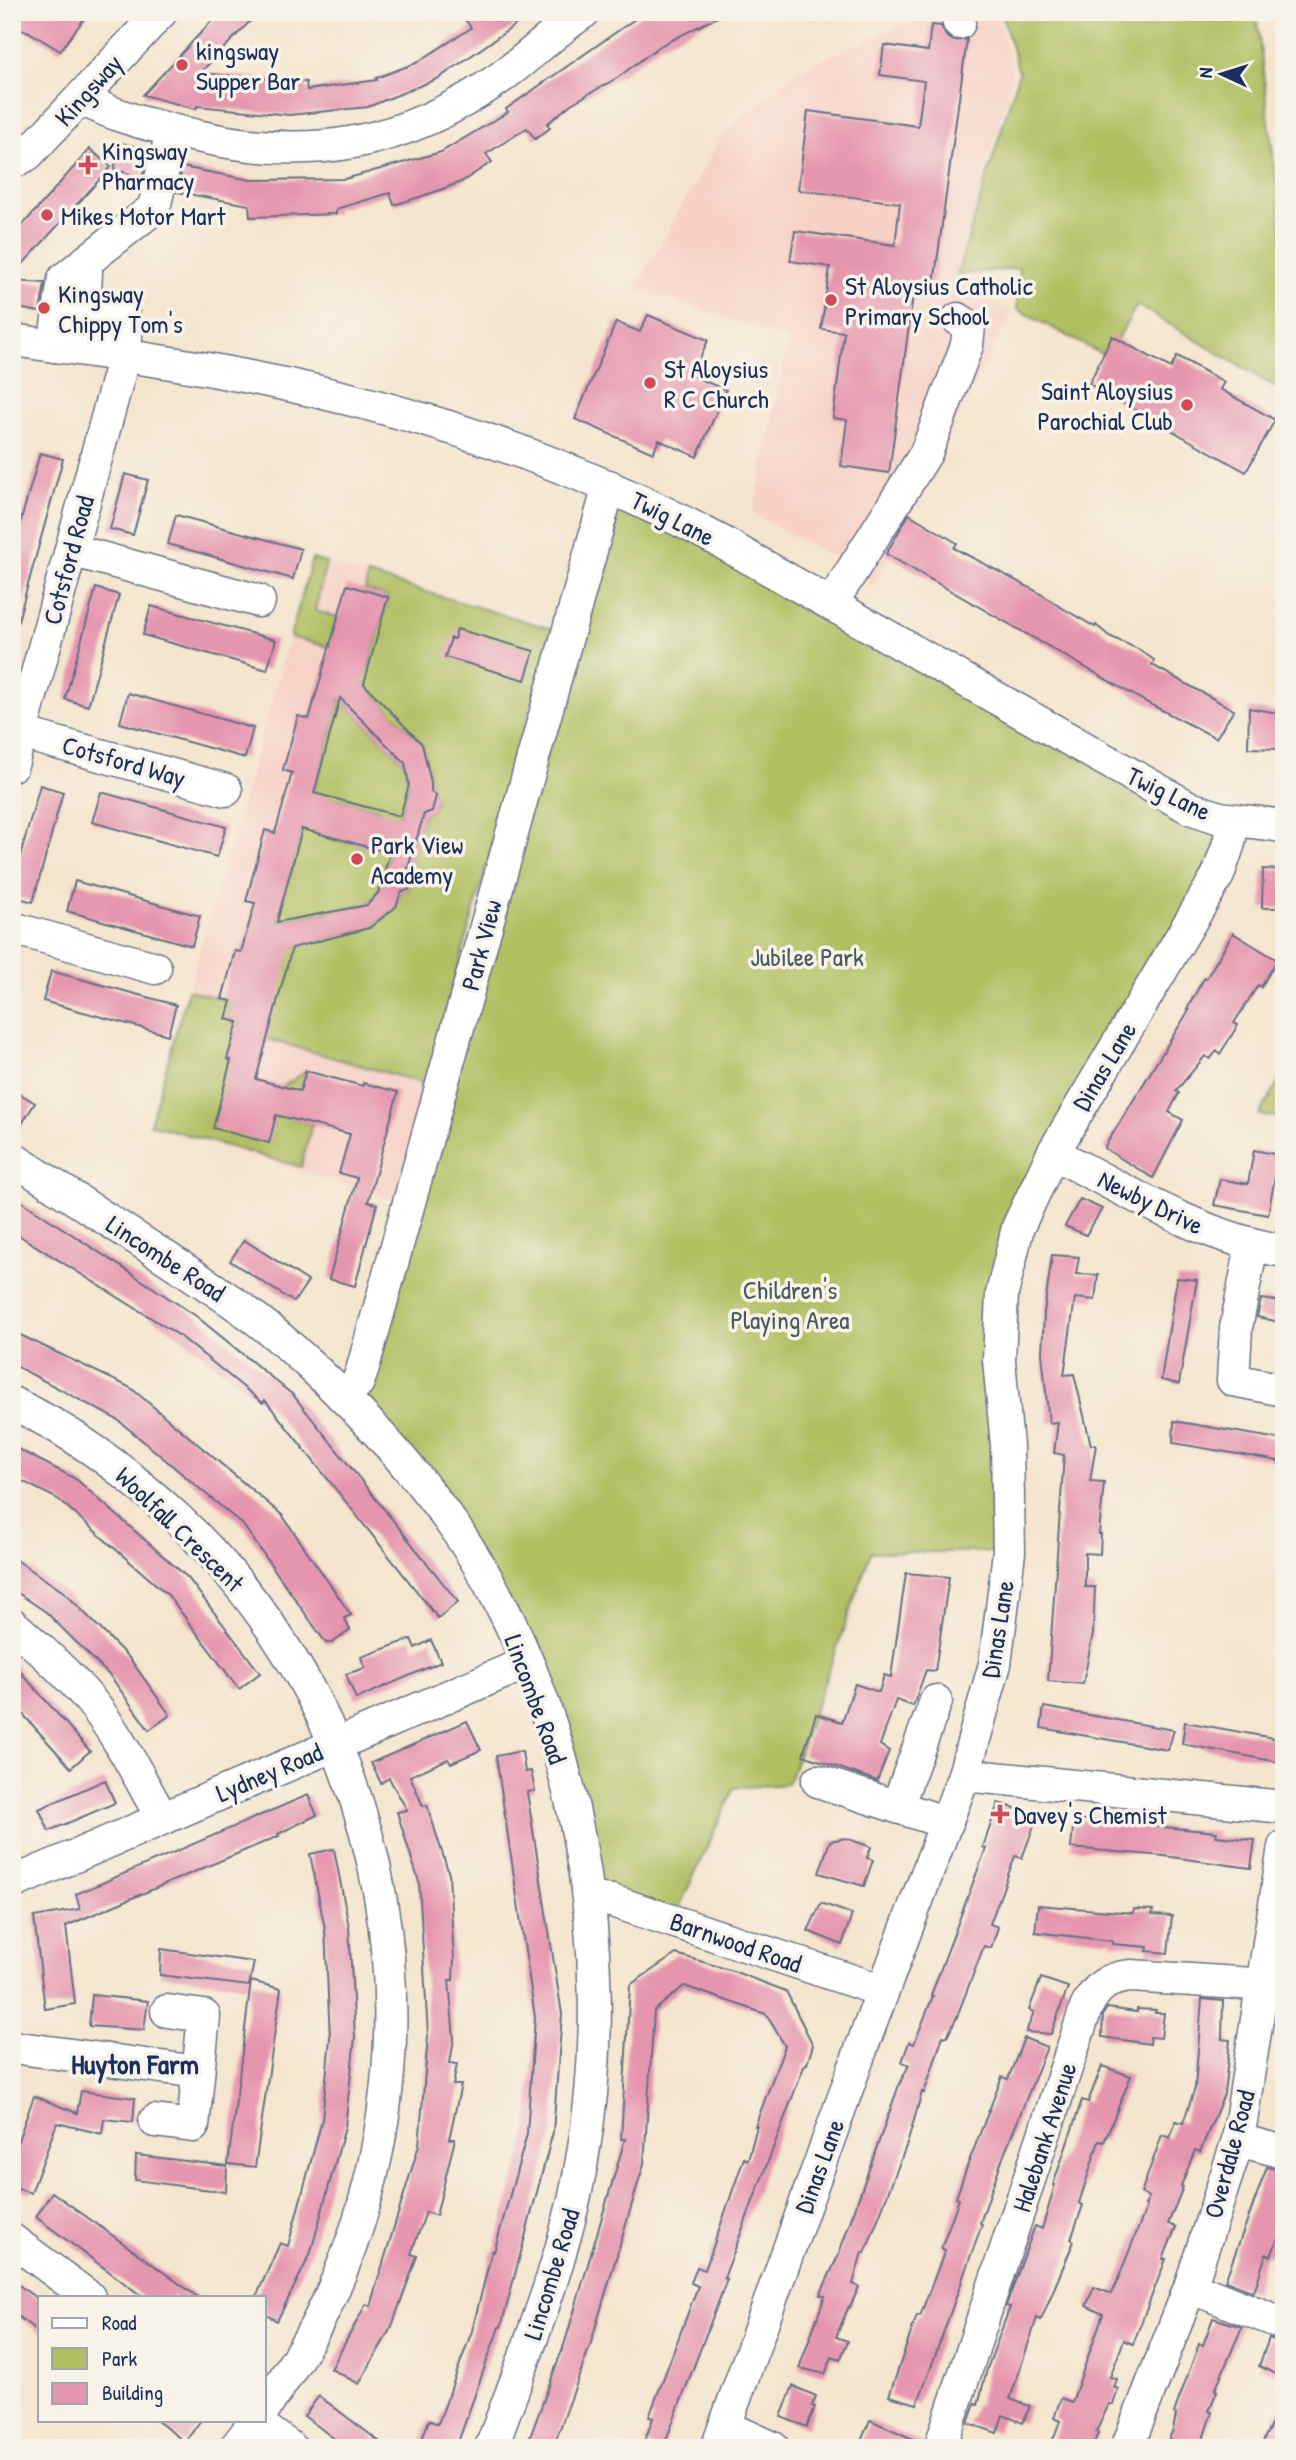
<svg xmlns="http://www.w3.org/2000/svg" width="1296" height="2460" viewBox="0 0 1296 2460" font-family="'Patrick Hand',sans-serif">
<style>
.built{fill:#f7d1c6}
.green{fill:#b1bf62;stroke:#667760;stroke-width:2}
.building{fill:#e695af;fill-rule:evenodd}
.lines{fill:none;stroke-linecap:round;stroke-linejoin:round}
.minor-casing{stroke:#676f85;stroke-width:35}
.minor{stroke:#fff;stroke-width:32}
.poi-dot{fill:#d1495b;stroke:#f7f3e8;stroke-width:2.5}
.labels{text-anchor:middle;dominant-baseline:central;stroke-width:7;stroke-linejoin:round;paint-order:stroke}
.poi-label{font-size:26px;fill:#1b2f5e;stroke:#f7f3e8;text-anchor:start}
.street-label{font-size:26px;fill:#1b2f5e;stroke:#f7f3e8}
.park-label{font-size:26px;fill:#485a5f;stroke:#f7f3e8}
.neighbourhood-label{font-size:28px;font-weight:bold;fill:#1b2f5e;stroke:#f7f3e8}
</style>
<rect width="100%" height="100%" fill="#f7f3e8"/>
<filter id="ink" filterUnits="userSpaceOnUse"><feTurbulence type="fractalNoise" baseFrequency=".0143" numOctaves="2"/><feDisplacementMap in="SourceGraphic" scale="14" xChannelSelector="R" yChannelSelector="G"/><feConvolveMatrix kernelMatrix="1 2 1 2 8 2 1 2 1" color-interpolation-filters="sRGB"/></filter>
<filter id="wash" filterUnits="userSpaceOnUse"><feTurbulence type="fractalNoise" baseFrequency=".00686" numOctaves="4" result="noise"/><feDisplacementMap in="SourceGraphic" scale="28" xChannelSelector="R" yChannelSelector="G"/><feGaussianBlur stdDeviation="1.57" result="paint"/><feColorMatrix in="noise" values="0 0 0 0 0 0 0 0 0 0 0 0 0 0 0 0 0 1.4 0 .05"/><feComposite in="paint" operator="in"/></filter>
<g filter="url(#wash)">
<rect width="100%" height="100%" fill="#f4e5ce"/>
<g class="built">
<polygon points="946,12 997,12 1013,74 954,280 1013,312 981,372 874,586 827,554 753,514 789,339 636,288 721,137 797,71 885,32"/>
<polygon points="312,559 552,629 394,1200 150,1124"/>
</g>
<g class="green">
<polygon points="1001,12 1256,12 1284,248 1284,392 1137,305 1107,357 1017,309 1019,268 957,275 1019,72"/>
<polygon points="609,486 1233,821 1018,1227 1009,1552 871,1552 788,1784 734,1788 673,1921 586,1881 553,1719 352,1388"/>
<polygon points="312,559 326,563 315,611 338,617 330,647 290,637"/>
<polygon points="368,575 552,629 426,1084 267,1039 270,953 369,928 396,907 401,892 409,890 414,873 408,868 424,814 432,811 436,797 431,792 431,782 422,744 357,677 369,666 388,597 365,590"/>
<polygon points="340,698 405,763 409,785 378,893 367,905 277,922 305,817 310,831 370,847 379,810 323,796 313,797"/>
<polygon points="188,990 231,1001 227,1019 238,1022 228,1059 232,1060 268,1142 284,1086 306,1071 293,1119 312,1124 301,1167 150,1124"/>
<polygon points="1284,1073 1284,1118 1259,1115"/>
</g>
<g id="blocks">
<g class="building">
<polygon points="12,12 89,12 60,51 29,32 12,26"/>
<polygon points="220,12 259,12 200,73 306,82 307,90 377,80 376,78 416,63 471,28 465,19 472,12 534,12 439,78 368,107 289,115 197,106 196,109 143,95"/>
<polygon points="645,12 727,12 660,46 617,78 571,104 547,124 550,128 535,139 527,128 486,154 492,162 461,182 432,193 394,205 390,193 336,209 336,214 250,217 249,205 177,192 182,167 251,180 345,179 441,152 508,112 506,109"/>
<polygon points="931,25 941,26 946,36 954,41 967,39 934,284 915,281 889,473 841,466 847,420 833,418 844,332 821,329 830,267 790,261 795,231 895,245 900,203 798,190 808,111 918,126 924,81 880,75 884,45 928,51"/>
<polygon points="121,143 149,150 142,178 114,169"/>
<polygon points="90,149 111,167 12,276 12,237"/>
<polygon points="12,281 45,283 40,312 12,307"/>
<polygon points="648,315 708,340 692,376 726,390 697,457 659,440 653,453 575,419 616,322 640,332"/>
<polygon points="1112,336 1171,368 1177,356 1224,382 1220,389 1275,420 1246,472 1089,384"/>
<polygon points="40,453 63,459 17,624 12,623 12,552"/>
<polygon points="125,474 148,480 133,535 110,529"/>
<polygon points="909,514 957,543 954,548 1036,591 1059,606 1095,627 1096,625 1109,636 1140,650 1154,660 1152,665 1234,710 1216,738 1146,702 886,554"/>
<polygon points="176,515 301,549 293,579 168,544"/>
<path d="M347,585L388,597L364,684L422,744L431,782V792L436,796L432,811L424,814L408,868L414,873L409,890L401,892L396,907L369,928L292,948L256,1079L300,1091L306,1071L363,1086V1083L398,1092L368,1202L377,1204L355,1286L329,1279L357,1178L339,1173L350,1134L276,1115L269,1143L213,1128L231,1060L227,1059L238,1022L226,1019L231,1001L222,999L235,951L241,952L255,903L246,901L265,830L275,833L292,773L283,770L298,716L309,719ZM340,698L405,763L409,785L400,816L314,793ZM302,829L390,853L378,893L367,905L277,922Z"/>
<polygon points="96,588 119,595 88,706 65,699"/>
<polygon points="151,606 276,640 267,670 143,635"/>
<polygon points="457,629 534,651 525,680 445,657 451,638 454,639"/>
<polygon points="128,693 253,728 245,758 120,723"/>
<polygon points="1249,708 1284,714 1284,749 1248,748"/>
<polygon points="40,785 63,792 33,902 12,896 12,885"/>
<polygon points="101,792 226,827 217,857 92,822"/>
<polygon points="1263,869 1284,870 1284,908 1262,908"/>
<polygon points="75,881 200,916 192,946 67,911"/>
<polygon points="1233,933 1277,960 1261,987 1258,985 1234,1023 1238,1025 1220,1054 1217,1051 1210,1059 1205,1056 1176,1091 1179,1093 1169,1112 1183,1120 1153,1178 1104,1148 1189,1010 1187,1009 1204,978 1206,979"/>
<polygon points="51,971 176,1005 168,1035 43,1001"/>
<polygon points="12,1089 35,1103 12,1139"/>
<polygon points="1254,1150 1279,1155 1268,1215 1214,1205 1220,1179 1248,1184"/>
<polygon points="12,1195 196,1316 293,1395 458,1602 438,1618 265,1400 263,1403 180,1336 12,1231"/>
<polygon points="1080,1199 1102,1209 1086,1235 1065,1226"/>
<polygon points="244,1240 308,1281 294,1302 230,1261"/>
<polygon points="1052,1255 1079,1257 1076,1274 1098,1275 1095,1300 1075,1298 1064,1375 1074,1374 1091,1445 1096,1445 1090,1481 1104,1482 1099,1534 1101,1534 1100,1554 1085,1553 1085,1587 1095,1587 1093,1634 1083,1684 1048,1681 1064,1455 1054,1453 1058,1422 1049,1423 1042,1353 1044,1313"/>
<polygon points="1177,1278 1197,1280 1179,1384 1161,1380"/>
<polygon points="1261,1299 1284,1302 1284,1323 1257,1317"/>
<polygon points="12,1331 131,1388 282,1515 351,1615 344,1618 350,1630 332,1643 326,1643 243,1525 118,1420 12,1364"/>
<polygon points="1174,1421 1284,1440 1284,1462 1173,1443"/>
<polygon points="12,1446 76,1479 188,1578 260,1673 239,1689 168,1595 58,1499 12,1476"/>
<polygon points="12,1557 65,1593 130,1659 170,1715 149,1730 111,1677 46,1612 12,1589"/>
<polygon points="906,1573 949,1577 935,1671 926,1670 913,1706 896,1700 880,1745 889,1751 877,1781 803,1755 816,1714 842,1722 855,1684 879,1692 884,1675 891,1677"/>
<polygon points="411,1639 415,1648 431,1640 441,1662 356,1699 346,1674 365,1668 361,1657"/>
<polygon points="12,1662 90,1751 71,1768 12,1702"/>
<polygon points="1044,1707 1055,1709 1174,1730 1168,1750 1041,1728"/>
<polygon points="467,1721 481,1750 451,1763 448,1759 410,1776 423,1806 427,1805 449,1874 454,1960 453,1980 449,1980 454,2039 450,2063 457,2064 453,2085 461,2085 449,2139 455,2139 436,2216 426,2212 411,2254 417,2256 392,2326 359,2384 331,2369 366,2304 370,2306 419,2145 428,2036 419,1882 397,1812 407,1810 389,1778 381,1783 371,1763"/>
<polygon points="1185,1722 1284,1740 1284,1763 1182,1744"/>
<polygon points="522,1751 525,1772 531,1771 535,1791 527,1792 562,2014 553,2132 501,2327 499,2327 456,2448 448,2448 422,2439 429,2420 438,2424 472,2331 492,2251 494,2252 527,2134 535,2017 496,1756"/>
<polygon points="105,1780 115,1803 49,1831 39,1809"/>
<polygon points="308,1795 317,1815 278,1834 279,1836 66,1926 75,2004 45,2009 34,1917 80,1909 76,1894"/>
<polygon points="998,1803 1038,1815 1022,1858 1015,1856 990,1924 998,1927 991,1948 984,1946 956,2019 947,2037 943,2036 924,2093 922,2092 908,2141 865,2253 862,2252 853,2284 859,2287 850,2307 849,2306 836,2337 848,2341 840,2360 832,2357 825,2374 799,2368 825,2296 820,2295 838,2256 899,2085 909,2065 902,2062 909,2042 914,2044 933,1996 931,1995 986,1848 983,1847"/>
<polygon points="1074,1819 1217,1832 1216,1836 1255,1840 1251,1868 1164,1856 1071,1848"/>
<polygon points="846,1838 871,1847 867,1858 873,1860 864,1886 819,1873 830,1841"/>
<polygon points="334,1849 349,1927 355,2037 345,2127 310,2255 277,2321 264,2314 264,2297 256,2297 280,2243 288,2246 322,2120 330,2038 325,1929 310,1854"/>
<polygon points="821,1903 852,1914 842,1945 808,1931"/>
<polygon points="1038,1905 1133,1913 1134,1909 1153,1910 1152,1915 1172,1916 1168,1953 1147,1951 1148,1947 1112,1944 1112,1941 1035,1932"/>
<polygon points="161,1949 254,1962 249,1986 160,1975"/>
<polygon points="676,1954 733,1971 786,1991 813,2045 807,2064 805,2064 724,2278 727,2279 663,2448 657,2448 644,2443 653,2418 649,2417 698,2286 691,2283 697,2267 705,2270 744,2158 748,2160 757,2126 755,2126 785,2046 766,2014 684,1986 654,2011 644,2164 639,2180 590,2346 553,2448 526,2448 565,2342 625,2139 621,2139 630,1985"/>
<polygon points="1041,1978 1068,1987 1051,2034 1026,2032 1034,2012 1029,2010"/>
<polygon points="251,1981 281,1989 255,2167 228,2164"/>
<polygon points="92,1995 148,2001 144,2030 89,2026"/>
<polygon points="1202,1999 1223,2001 1222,2039 1230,2040 1224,2094 1200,2152 1195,2150 1181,2186 1183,2187 1168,2224 1176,2227 1163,2259 1166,2259 1133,2344 1124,2340 1110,2377 1117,2379 1114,2387 1118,2389 1113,2405 1109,2404 1096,2432 1098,2433 1092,2448 1050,2448 1060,2421 1054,2418 1061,2398 1072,2402 1103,2314 1086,2306 1094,2287 1112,2294 1147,2206 1145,2205 1149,2197 1141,2193 1162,2135 1170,2138 1176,2121 1183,2123 1195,2088"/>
<polygon points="1107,2008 1137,2012 1137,2009 1156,2010 1155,2013 1164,2013 1161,2038 1150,2037 1150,2044 1102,2037 1103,2014"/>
<polygon points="1024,2038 1047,2047 1000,2165 980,2223 982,2224 929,2373 917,2404 889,2396 917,2315 920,2316 945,2250 941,2248 959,2199 956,2198 968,2164 1002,2077 1008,2079"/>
<polygon points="1102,2066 1131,2076 1104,2142 1099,2141 1079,2203 1083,2205 1071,2239 1074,2241 1041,2320 1037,2318 1010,2399 1030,2406 1023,2423 1003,2415 997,2433 968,2423 975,2404 978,2405 987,2369 1010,2307 1006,2306 1035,2226 1042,2229 1055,2185 1053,2185 1082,2100 1088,2102"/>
<polygon points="81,2091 135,2098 133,2122 104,2119 102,2134 57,2123 31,2193 12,2187 12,2157 34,2096 77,2113"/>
<polygon points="136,2155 227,2166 226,2192 135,2180"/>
<polygon points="1267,2167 1284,2171 1284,2224 1271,2256 1266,2254 1254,2292 1225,2281"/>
<polygon points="52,2192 198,2297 143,2297 36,2217"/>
<polygon points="12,2280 40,2301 40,2333 12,2312"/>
<polygon points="1213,2318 1242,2327 1215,2390 1217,2391 1209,2411 1212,2412 1200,2448 1165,2448 1173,2430 1176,2415 1174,2413 1192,2363 1199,2344 1203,2345"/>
<polygon points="1269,2338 1284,2344 1284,2355 1276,2374 1259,2366"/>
<polygon points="793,2386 816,2396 812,2406 815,2407 807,2427 781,2417"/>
<polygon points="319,2396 388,2448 346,2448 319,2427 304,2416"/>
<polygon points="1284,2399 1284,2448 1261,2448 1265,2437"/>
<polygon points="156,2420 201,2420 185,2442"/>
<polygon points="870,2420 922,2443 922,2448 858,2448"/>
</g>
</g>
</g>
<g filter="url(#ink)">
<use href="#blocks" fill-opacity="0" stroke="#676f85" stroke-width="2"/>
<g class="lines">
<g class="minor-casing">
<g id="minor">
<polyline points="956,12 959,23"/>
<path d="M81,98C116,118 158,127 197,136C310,162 404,145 500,78C529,57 554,32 584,12"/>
<polyline points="12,163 28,154 161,12"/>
<path d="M12,340C84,350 156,359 228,373C399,404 565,458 718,540L1190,808L1220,818L1284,826"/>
<polyline points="54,346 64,279 154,208 172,131"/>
<polyline points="71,550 259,601"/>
<polyline points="831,604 926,453 967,345 969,326 958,319"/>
<polyline points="21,733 226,790"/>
<path d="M12,765L124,356C125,342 129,328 123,315L91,310L86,307L85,297L86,271"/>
<polyline points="12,928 155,968"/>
<path d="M1053,1153C1127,1191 1201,1237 1284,1251"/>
<path d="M12,1158C62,1190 112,1223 162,1255C205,1283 249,1311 288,1345C349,1399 408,1461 455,1528C576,1702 619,1953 582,2160C565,2259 526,2353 491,2448"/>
<polyline points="1252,1245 1236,1328 1233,1380 1284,1390"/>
<polyline points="343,1397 358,1382 362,1371 609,486"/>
<path d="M12,1403C75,1432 131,1475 181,1522C396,1726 451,2053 320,2318C304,2350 284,2380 264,2409"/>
<path d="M12,1624C39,1648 66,1672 89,1699C119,1735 139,1778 162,1818"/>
<polyline points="964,1775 1284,1807"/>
<polyline points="818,1781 947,1823"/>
<polyline points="897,1807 936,1701"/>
<polyline points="12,1883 526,1663"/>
<polyline points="589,1899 612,1901 883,1991"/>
<polyline points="12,2047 198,2072"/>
<polyline points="155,2121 193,2126 204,2016 167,2011"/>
<polyline points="1238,2140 1284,2152"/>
<polyline points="12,2240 89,2297"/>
<polyline points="1190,2287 1284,2324"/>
<polyline points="253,2420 291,2448"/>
<polyline points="725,2426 773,2448"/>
<polyline points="235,2448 257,2420"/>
<polyline points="717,2448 863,2044 964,1775 995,1664 1009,1552 1007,1446 999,1360 1002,1294 1018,1227 1053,1153 1218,875 1229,843 1233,821"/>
<path d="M940,2448L1086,2008C1096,1987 1107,1978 1131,1976L1284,1986"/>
<polyline points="1127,2448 1190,2287 1238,2140 1284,1847"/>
</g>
</g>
<use href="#minor" class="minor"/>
</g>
</g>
<g class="poi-dot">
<circle cx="182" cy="65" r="7"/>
<path d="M84.5 154.5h7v7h7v7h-7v7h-7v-7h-7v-7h7z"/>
<circle cx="47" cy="215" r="7"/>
<circle cx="831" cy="300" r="7"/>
<circle cx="44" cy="308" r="7"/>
<circle cx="650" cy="383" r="7"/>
<circle cx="1187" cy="405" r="7"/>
<circle cx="357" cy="859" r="7"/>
<path d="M996.5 1803.5h7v7h7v7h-7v7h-7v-7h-7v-7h7z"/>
</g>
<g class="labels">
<g class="poi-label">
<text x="196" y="50">kingsway<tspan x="196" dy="30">Supper Bar</tspan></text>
<text x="102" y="150">Kingsway<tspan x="102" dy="30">Pharmacy</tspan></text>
<text x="61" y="215">Mikes Motor Mart</text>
<text x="845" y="285">St Aloysius Catholic<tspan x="845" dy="30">Primary School</tspan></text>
<text x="58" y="293">Kingsway<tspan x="58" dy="30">Chippy Tom's</tspan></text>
<text x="664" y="368">St Aloysius<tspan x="664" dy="30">R C Church</tspan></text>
<text x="1173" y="390" text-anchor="end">Saint Aloysius<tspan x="1173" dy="30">Parochial Club</tspan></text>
<text x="371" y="844">Park View<tspan x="371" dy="30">Academy</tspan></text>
<text x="1014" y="1814">Davey's Chemist</text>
</g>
<g class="street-label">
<text transform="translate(88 90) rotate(-48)">Kingsway</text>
<text transform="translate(673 518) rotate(27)">Twig Lane</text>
<text transform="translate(68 560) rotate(-75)">Cotsford Road</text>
<text transform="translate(124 761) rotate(16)">Cotsford Way</text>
<text transform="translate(1169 793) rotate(26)">Twig Lane</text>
<text transform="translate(481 945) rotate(-75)">Park View</text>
<text transform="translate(1104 1066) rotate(-59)">Dinas Lane</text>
<text transform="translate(1151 1202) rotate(26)">Newby Drive</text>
<text transform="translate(166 1258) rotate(33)">Lincombe Road</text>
<text transform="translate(180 1529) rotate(44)">Woolfall Crescent</text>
<text transform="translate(997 1629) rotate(-81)">Dinas Lane</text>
<text transform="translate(536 1699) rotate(70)">Lincombe Road</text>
<text transform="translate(269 1772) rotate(-23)">Lydney Road</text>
<text transform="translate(736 1942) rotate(19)">Barnwood Road</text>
<text transform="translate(1044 2137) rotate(-72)">Halebank Avenue</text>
<text transform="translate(1229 2154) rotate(-75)">Overdale Road</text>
<text transform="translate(819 2166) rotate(-70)">Dinas Lane</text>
<text transform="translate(551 2274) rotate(-73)">Lincombe Road</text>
</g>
<g class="park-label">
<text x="807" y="956">Jubilee Park</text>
<text x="790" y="1289">Children's<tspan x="790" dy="30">Playing Area</tspan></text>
</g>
<g class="neighbourhood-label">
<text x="135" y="2064">Huyton Farm</text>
</g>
</g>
<rect width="1296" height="2460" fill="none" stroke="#f7f3e8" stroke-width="42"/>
<rect x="38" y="2296" width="228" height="126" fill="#f7f3e8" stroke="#9fa5b1" stroke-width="2"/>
<rect x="52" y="2318" width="35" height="10" fill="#ffffff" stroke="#9fa5b1" stroke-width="2"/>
<text x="102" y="2330" font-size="21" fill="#1b2f5e">Road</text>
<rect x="52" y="2348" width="35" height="21" fill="#b1bf62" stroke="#9fa5b1" stroke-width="2"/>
<text x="102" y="2366" font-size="21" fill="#1b2f5e">Park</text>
<rect x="52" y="2383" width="35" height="21" fill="#e695af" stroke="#9fa5b1" stroke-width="2"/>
<text x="102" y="2400" font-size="21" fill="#1b2f5e">Building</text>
<g transform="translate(1222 74) rotate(274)" stroke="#f7f3e8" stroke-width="5" paint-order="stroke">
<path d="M0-5L12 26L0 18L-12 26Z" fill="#1b2f5e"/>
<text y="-10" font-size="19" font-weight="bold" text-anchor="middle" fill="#1b2f5e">N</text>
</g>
</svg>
